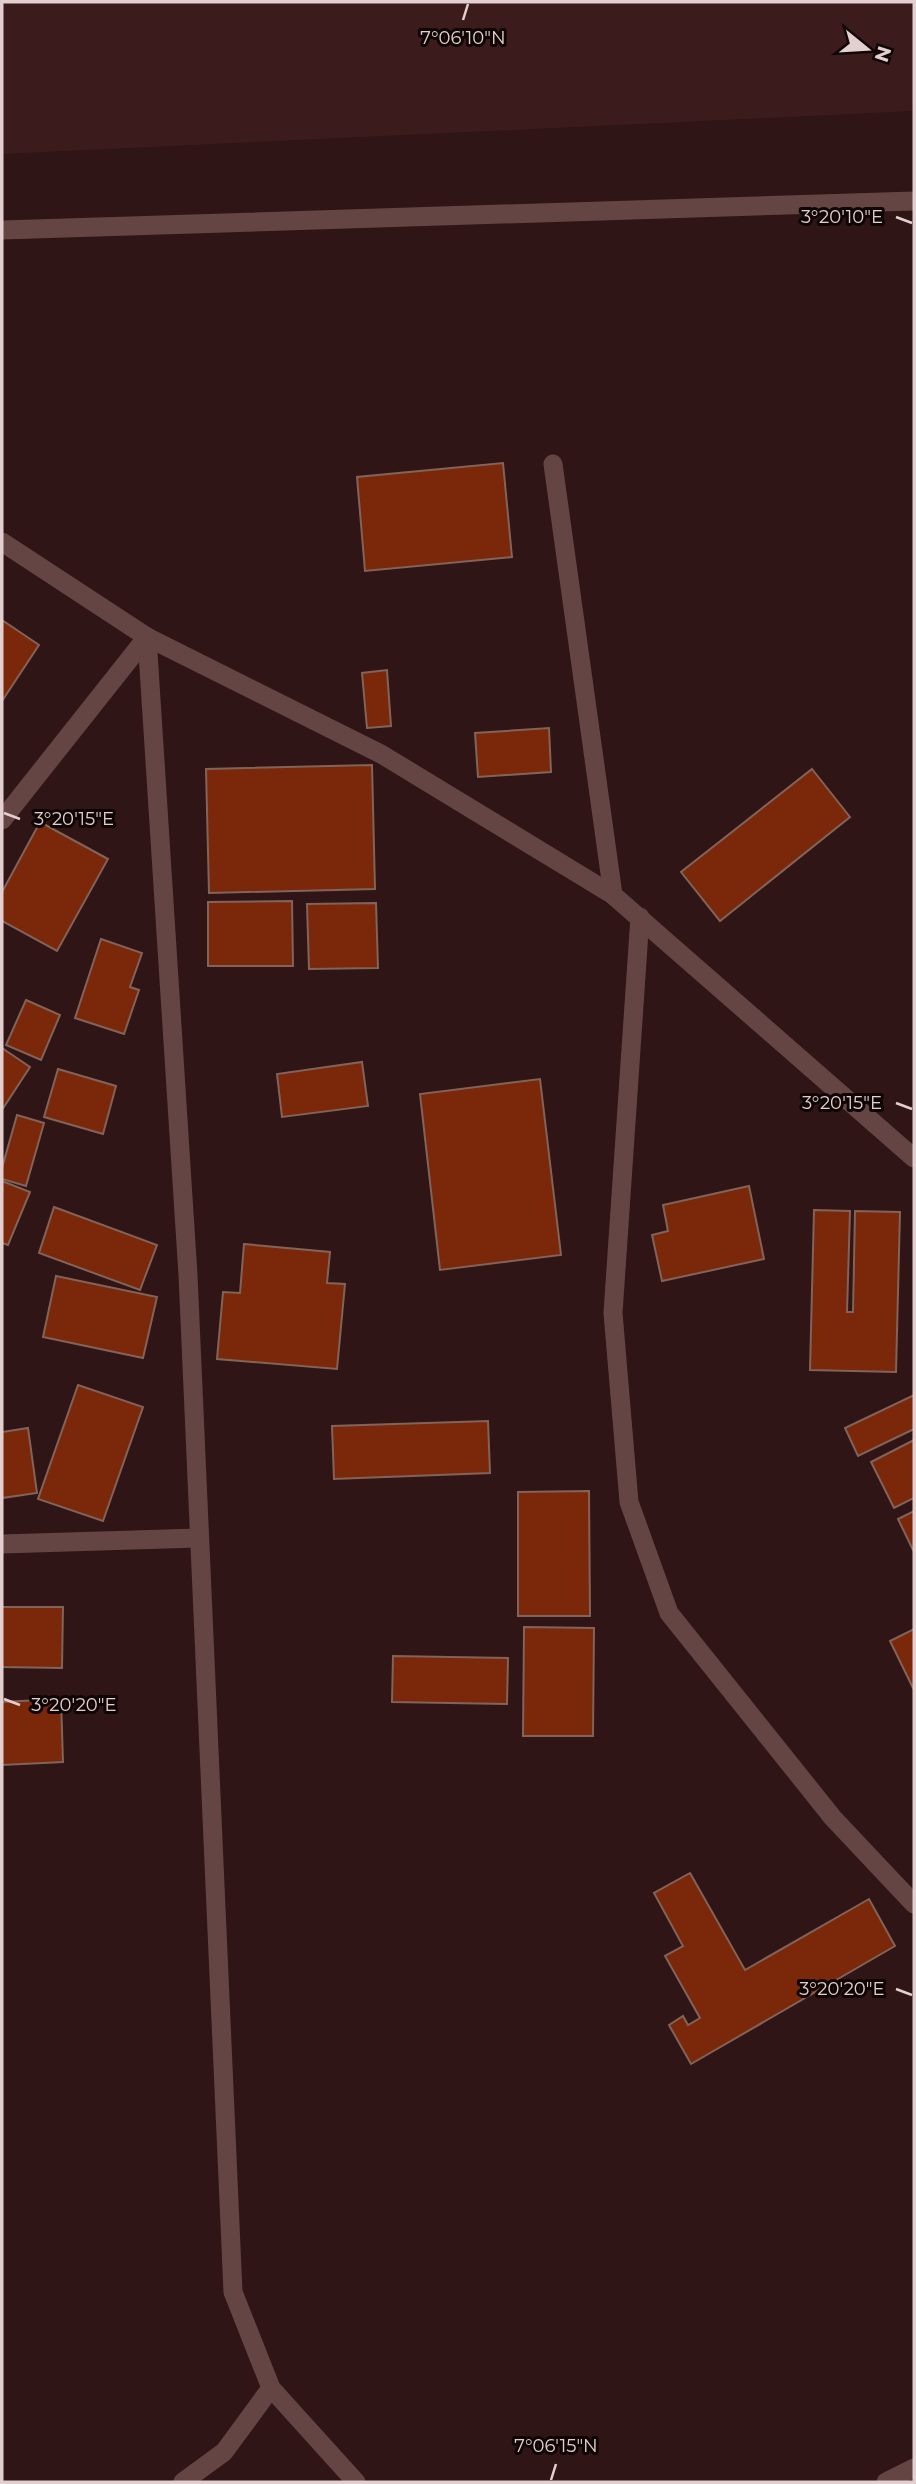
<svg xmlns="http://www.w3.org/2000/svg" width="916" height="2484" viewBox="0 0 916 2484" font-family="Montserrat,sans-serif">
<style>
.built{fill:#3c1b1c}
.building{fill:#7a2809;stroke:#826359;stroke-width:2}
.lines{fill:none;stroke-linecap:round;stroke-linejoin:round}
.minor{stroke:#644544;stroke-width:19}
.tertiary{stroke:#644544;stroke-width:19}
.ticks{fill:none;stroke:#e3cfcf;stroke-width:2.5}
.ticks-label{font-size:18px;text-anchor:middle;fill:#e3cfcf;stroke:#0f0505;stroke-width:6;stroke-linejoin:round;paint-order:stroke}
</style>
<rect width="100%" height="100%" fill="#2f1515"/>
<polygon class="built" points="2,2 914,2 914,111 2,154"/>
<g class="building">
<polygon points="503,463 512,557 365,571 357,477"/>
<polygon points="2,620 39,645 2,701"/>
<polygon points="387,670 391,726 367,728 362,673"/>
<polygon points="549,728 551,772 478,777 475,733"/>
<polygon points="372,765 375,889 209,893 206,769"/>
<polygon points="812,769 850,817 720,921 681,872"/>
<polygon points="40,822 108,859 57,951 2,921 2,892"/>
<polygon points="292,901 293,966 208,966 208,902"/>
<polygon points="376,903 378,968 309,969 307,904"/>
<polygon points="101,939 142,953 130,987 139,990 124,1034 75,1018"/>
<polygon points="26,1000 60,1015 41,1060 6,1045"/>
<polygon points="2,1048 30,1067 2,1110"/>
<polygon points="362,1062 368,1106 282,1117 277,1074"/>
<polygon points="58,1069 116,1086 103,1134 44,1117"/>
<polygon points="540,1079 561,1255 440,1270 420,1094"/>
<polygon points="17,1115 44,1123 26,1186 2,1179 2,1168"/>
<polygon points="2,1181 30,1192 8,1245 2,1243"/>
<polygon points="749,1186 764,1259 662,1281 652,1235 668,1231 663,1205"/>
<polygon points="54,1207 157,1245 140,1290 39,1253"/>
<polygon points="814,1210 850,1211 847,1312 853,1312 855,1211 900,1212 896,1372 810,1370"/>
<polygon points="244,1244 330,1252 327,1283 345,1284 337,1369 217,1359 223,1292 240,1293"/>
<polygon points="56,1276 157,1297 143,1358 43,1337"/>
<polygon points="78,1385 143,1407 103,1521 38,1499"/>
<polygon points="914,1395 914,1429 858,1456 845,1428"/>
<polygon points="488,1421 490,1473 334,1479 332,1426"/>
<polygon points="28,1428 37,1493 2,1498 2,1432"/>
<polygon points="914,1440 914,1498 894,1508 871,1462"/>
<polygon points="589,1491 590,1616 518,1616 518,1492"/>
<polygon points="914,1511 914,1552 898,1519"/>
<polygon points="2,1607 63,1607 62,1668 2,1667"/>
<polygon points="524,1627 594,1628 593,1736 523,1736"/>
<polygon points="914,1629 914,1690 890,1641"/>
<polygon points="393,1656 508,1658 507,1704 392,1702"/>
<polygon points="61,1699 63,1762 2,1765 2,1702"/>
<polygon points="690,1873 745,1970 869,1899 895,1946 691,2064 669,2025 683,2016 688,2025 700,2018 665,1956 683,1946 654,1893"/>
</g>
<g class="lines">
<g class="minor">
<polyline points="553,464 613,895"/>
<polyline points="2,542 147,637 381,754 613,895 914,1158"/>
<polyline points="147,637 188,1275 233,2292 271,2388 356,2482"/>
<polyline points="2,820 147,637"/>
<polyline points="640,917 613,1313 629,1502 669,1613 833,1818 914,1904"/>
<polyline points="2,1544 199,1538"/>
<polyline points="183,2482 224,2452 271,2388"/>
<polyline points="886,2482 914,2468"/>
</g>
<polyline class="tertiary" points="2,230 914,201"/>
</g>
<path class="ticks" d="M463,20L468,4M896,217L912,223M4,813L20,819M896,1103L912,1109M4,1699L20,1705M896,1989L912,1995M551,2480L556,2464"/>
<g class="ticks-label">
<text x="463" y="44">7°06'10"N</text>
<text x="842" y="223">3°20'10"E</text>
<text x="74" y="825">3°20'15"E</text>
<text x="842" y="1109">3°20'15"E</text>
<text x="74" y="1711">3°20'20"E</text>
<text x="842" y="1995">3°20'20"E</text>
<text x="556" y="2452">7°06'15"N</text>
</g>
<rect width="916" height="2484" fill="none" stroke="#e3cfcf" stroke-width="7"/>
<g transform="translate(867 49) rotate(108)" stroke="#0f0505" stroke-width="5" paint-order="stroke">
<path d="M0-5L12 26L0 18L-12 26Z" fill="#e3cfcf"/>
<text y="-10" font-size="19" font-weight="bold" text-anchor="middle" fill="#e3cfcf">N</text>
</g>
</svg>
